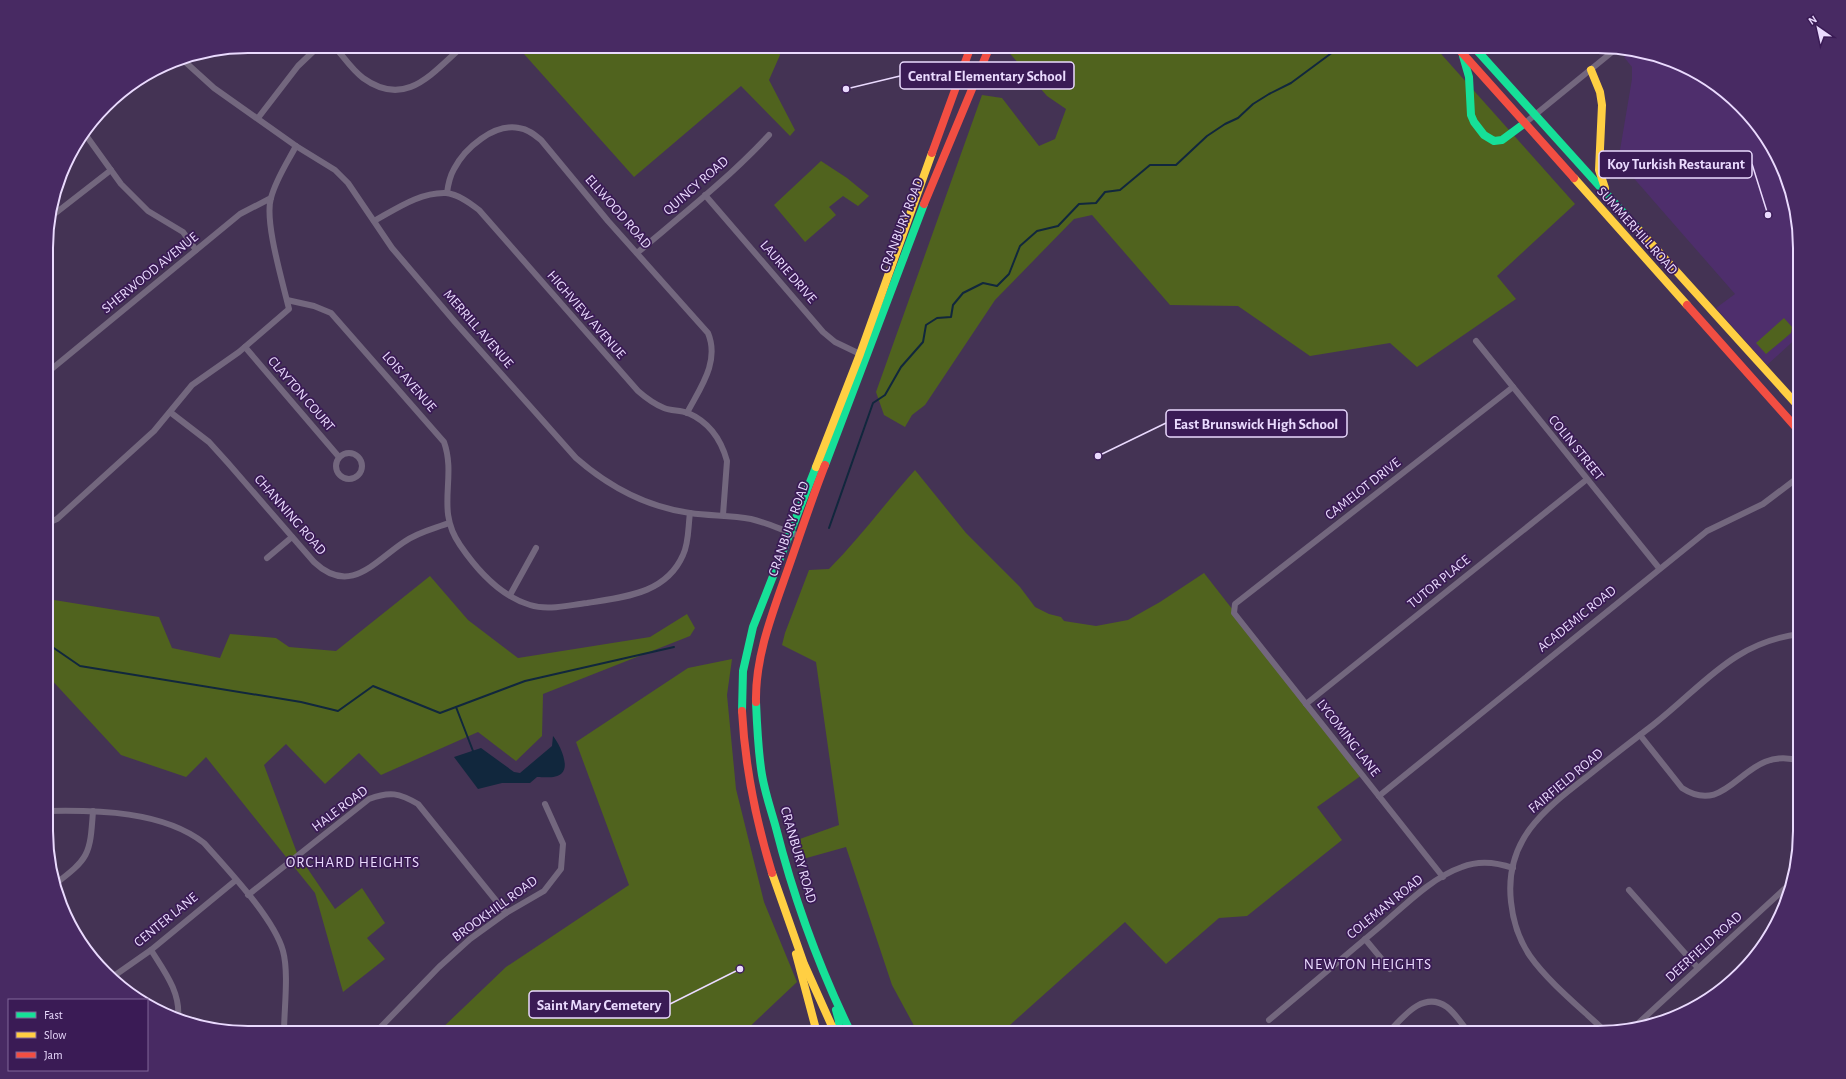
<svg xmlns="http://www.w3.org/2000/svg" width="1846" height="1079" viewBox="0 0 1846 1079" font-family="'Alegreya Sans',sans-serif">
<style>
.built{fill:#4e2e6c}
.green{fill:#50631e}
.water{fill:#11273d}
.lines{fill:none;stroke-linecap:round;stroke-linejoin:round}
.stream{stroke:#11273d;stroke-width:2}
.street{stroke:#73677e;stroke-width:6}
.fast{stroke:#16e098;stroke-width:8}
.slow{stroke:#ffcf43;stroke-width:8}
.jam{stroke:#f24e42;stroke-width:8}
.labels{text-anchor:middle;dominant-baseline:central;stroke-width:3.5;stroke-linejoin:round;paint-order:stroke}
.street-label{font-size:14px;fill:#eadafe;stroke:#3a1b55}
.neighbourhood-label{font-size:15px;letter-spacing:1px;fill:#eadafe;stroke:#3a1b55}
.rim{fill:none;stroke:#eadafe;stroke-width:2}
.leader{fill:none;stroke:#eadafe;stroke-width:1.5}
.callout-dot{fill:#eadafe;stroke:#3a1b55;stroke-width:1.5}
.callout{fill:#3a1b55;stroke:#eadafe;stroke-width:1.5}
.callout-label{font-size:15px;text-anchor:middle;font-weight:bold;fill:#eadafe}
</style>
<rect width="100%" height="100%" fill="#443354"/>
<polygon class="built" points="1632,50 1651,53 1699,73 1741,105 1766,136 1789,183 1800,234 1800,335 1767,365 1716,308 1735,294 1624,167 1619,156 1632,79 1632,67 1624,57"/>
<g class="green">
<polygon points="534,46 776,46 780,55 769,80 795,130 790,136 741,86 634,177 524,54"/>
<polygon points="1007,46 1434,46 1575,204 1497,276 1516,299 1417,367 1390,343 1310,356 1238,306 1170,305 1092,215 1074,219 995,300 925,405 912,415 905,427 884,415 876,392 982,95 1002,98 1039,146 1055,139 1066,109 1047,96 1006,49"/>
<polygon points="821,161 847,178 869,196 858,206 843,196 829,207 836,215 805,242 774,205"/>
<polygon points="1784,318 1792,327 1791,333 1766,354 1756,343"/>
<path d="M915,470L966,533L1020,587L1035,607L1049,614L1061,617L1064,621L1096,626L1128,620L1160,602L1204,573L1362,775L1317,807L1342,840L1247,916L1219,918L1166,964L1125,922L1001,1033H918L892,985L846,847L803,859L797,840L839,825L816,662L782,645L785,633L809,570L829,569C860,538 885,503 915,470Z"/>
<polygon points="430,576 468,620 518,658 650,637 687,614 695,628 690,636 543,694 542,736 516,761 478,732 381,775 359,753 325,784 286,744 264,765 297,853 335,909 362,888 385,923 367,938 385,959 343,992 315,893 206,757 186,777 121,755 48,676 48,599 159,617 172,648 220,658 230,634 276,638 289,647 336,651"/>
<polygon points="732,659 727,695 736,789 764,902 797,982 743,1033 437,1033 506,967 629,885 576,742 688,668"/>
</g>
<path class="water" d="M553,736C559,743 570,765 562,773C556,779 544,777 537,777L530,783H502L478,789L454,757L481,748L514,772L520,773L552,746Z"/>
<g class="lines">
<g class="stream">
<polyline points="829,528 873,403 885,395 901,367 923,342 926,325 937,318 951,317 953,305 963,293 983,283 997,286 1009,274 1020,246 1037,231 1058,226 1079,204 1096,203 1105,192 1120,190 1150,165 1176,165 1207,136 1225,124 1238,118 1253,104 1269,94 1291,83 1341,46"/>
<polyline points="48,644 80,666 301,702 338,711 373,686 440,713 525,681 674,647"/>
<polyline points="456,707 473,751"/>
</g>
<g class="street">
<path d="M334,46C343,56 352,70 363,78C406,109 432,73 463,46"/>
<path d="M182,59L214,88L296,146L335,170L348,183L392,248L455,322L576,458C608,486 647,507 690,513C710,516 731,515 751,519C768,523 784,531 800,536"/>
<polyline points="258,118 298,66 319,46"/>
<polyline points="1525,123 1617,48"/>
<polyline points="85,134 121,184 148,211 183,232 196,250"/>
<path d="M447,193C448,185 450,176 454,169C465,148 494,123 519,128C528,129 535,135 541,140L608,221L708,333C720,362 700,388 687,413"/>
<polyline points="705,195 823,332 835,342 860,354"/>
<polyline points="48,219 111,170"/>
<path d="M374,221C396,209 420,192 446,193C458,194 470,203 479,210L638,391C646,398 654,404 664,408C671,411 680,410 688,413C709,422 721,439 727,461L723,515"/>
<path d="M637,253C682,215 729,178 769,135"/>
<path d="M287,300L314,306L331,313L444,442C457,479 435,509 460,545C477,570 500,596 530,605C548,611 569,605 587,603C624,597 666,594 683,555C689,543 688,527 690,513"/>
<polyline points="1476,341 1659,568"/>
<polyline points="245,347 339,457"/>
<polyline points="48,372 240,214 271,198"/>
<path d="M170,412L209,442L228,463L314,562C350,596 374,562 404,542C418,532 433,529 449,523"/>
<circle cx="349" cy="466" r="13"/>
<path d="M48,523L57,519L154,431L192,385L239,352L289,309C283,283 264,221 271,198C276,179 287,163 296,146"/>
<polyline points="267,558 292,537"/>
<polyline points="510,595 536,548"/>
<polyline points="1306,704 1586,480"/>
<path d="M1640,735L1682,788C1731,820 1743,743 1800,761"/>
<polyline points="1379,796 1707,531 1763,504 1800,476"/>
<path d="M48,811C97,810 163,811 204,843C227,869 274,918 283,951C289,973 284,1009 284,1033"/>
<polyline points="1443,877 1234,613 1235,604 1513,387"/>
<path d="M54,885C89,858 90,856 93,811"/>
<polyline points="1629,890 1698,968"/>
<path d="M248,895L369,799C390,791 399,793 418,804L506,913"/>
<polyline points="1365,939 1390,969"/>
<path d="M151,950C164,971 181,992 178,1019"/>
<polyline points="111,978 151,950 236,880"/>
<path d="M1269,1020C1307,988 1345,956 1383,924C1406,904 1433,877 1462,867C1479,860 1496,862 1513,868"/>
<polyline points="1632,1029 1792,882"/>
<polyline points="375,1033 439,967 470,939 506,913 544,891 561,869 563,844 545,804"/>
<path d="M1388,1033C1403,1017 1423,990 1447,1007C1455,1013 1462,1024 1469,1033"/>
<path d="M1607,1033C1582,1009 1549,983 1530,956C1519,940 1513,921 1511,902C1504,839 1545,809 1589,775C1610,758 1632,741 1653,725C1703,686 1733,642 1800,634"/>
</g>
<g class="fast">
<polyline points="1473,46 1639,230"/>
<polyline points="1463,56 1469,77 1471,115 1474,122 1484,135 1494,141 1502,140 1525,123"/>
<polyline points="825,465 924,204"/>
<path d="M756,702C757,726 758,751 762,775C765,793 771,810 776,828C794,899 819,967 851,1033"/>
<polyline points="742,711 743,671 753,627 816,467"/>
<polyline points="836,1010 839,1021 838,1033"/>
</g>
<g class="slow">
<polyline points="1591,70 1600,92 1602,105 1599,170 1605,188"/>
<polyline points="1574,178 1687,305"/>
<polyline points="1639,230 1800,408"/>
<polyline points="816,467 860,354 932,153"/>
<polyline points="772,873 804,964 835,1033"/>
<polyline points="796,954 817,1033"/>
</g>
<g class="jam">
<polyline points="1456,46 1574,178"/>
<polyline points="932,153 971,46"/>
<polyline points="924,204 990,46"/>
<polyline points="1687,305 1800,432"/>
<path d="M756,702C755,655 774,609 789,566C801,532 812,498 825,465"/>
<path d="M742,711C745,766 756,821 772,873"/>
</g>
</g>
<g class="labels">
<g class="street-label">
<text transform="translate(696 186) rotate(-41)">QUINCY ROAD</text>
<text transform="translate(618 212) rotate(49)">ELLWOOD ROAD</text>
<text transform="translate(902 225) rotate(-69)">CRANBURY ROAD</text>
<text transform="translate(1637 231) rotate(48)">SUMMERHILL ROAD</text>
<text transform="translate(788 272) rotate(49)">LAURIE DRIVE</text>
<text transform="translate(150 273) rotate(-39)">SHERWOOD AVENUE</text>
<text transform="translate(586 315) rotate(49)">HIGHVIEW AVENUE</text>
<text transform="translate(478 329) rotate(49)">MERRILL AVENUE</text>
<text transform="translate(409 382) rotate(49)">LOIS AVENUE</text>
<text transform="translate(301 394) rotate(49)">CLAYTON COURT</text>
<text transform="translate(1576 448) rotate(51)">COLIN STREET</text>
<text transform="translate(1363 489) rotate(-38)">CAMELOT DRIVE</text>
<text transform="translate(290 515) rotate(49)">CHANNING ROAD</text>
<text transform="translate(789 529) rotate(-71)">CRANBURY ROAD</text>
<text transform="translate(1439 582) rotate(-39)">TUTOR PLACE</text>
<text transform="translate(1577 619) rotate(-39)">ACADEMIC ROAD</text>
<text transform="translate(1348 738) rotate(52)">LYCOMING LANE</text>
<text transform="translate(1566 781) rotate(-40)">FAIRFIELD ROAD</text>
<text transform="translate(340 809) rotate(-37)">HALE ROAD</text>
<text transform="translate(798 855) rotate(74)">CRANBURY ROAD</text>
<text transform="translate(1385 907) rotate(-39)">COLEMAN ROAD</text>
<text transform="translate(495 909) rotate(-36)">BROOKHILL ROAD</text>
<text transform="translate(166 920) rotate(-39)">CENTER LANE</text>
<text transform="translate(1704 947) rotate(-42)">DEERFIELD ROAD</text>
</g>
<g class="neighbourhood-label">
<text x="353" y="862">ORCHARD HEIGHTS</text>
<text x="1368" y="964">NEWTON HEIGHTS</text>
</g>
</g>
<path d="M0 0H1846V1079H0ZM248 53H1598A195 195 0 0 1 1793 248V831A195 195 0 0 1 1598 1026H248A195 195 0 0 1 53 831V248A195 195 0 0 1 248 53Z" fill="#482a63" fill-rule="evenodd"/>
<path class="rim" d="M248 53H1598A195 195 0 0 1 1793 248V831A195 195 0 0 1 1598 1026H248A195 195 0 0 1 53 831V248A195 195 0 0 1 248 53Z"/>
<path class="leader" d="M846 89L900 76M1768 215L1752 164M1098 456L1166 423M740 969L670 1004"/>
<g class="callout-dot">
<circle cx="846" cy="89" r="4"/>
<circle cx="1768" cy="215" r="4"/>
<circle cx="1098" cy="456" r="4"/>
<circle cx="740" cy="969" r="4"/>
</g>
<g class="callout">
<rect x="900" y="62" width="174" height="27" rx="4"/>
<rect x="1599" y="151" width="153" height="27" rx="4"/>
<rect x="1166" y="410" width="181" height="27" rx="4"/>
<rect x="529" y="991" width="141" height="27" rx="4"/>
</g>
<g class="callout-label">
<text x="987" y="81">Central Elementary School</text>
<text x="1676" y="169">Koy Turkish Restaurant</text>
<text x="1256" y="429">East Brunswick High School</text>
<text x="599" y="1010">Saint Mary Cemetery</text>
</g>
<rect x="8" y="999" width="140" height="72" fill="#3a1b55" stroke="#806799"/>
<rect x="16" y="1012" width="20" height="6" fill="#16e098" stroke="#806799"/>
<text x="44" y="1019" font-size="12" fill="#eadafe">Fast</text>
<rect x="16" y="1032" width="20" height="6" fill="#ffcf43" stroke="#806799"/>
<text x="44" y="1039" font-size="12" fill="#eadafe">Slow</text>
<rect x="16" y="1052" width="20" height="6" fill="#f24e42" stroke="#806799"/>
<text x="44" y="1059" font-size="12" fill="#eadafe">Jam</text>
<g transform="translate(1818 28) rotate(326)" stroke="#3a1b55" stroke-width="3" paint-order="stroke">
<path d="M0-3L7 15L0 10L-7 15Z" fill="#eadafe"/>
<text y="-6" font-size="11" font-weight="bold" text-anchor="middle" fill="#eadafe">N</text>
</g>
</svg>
